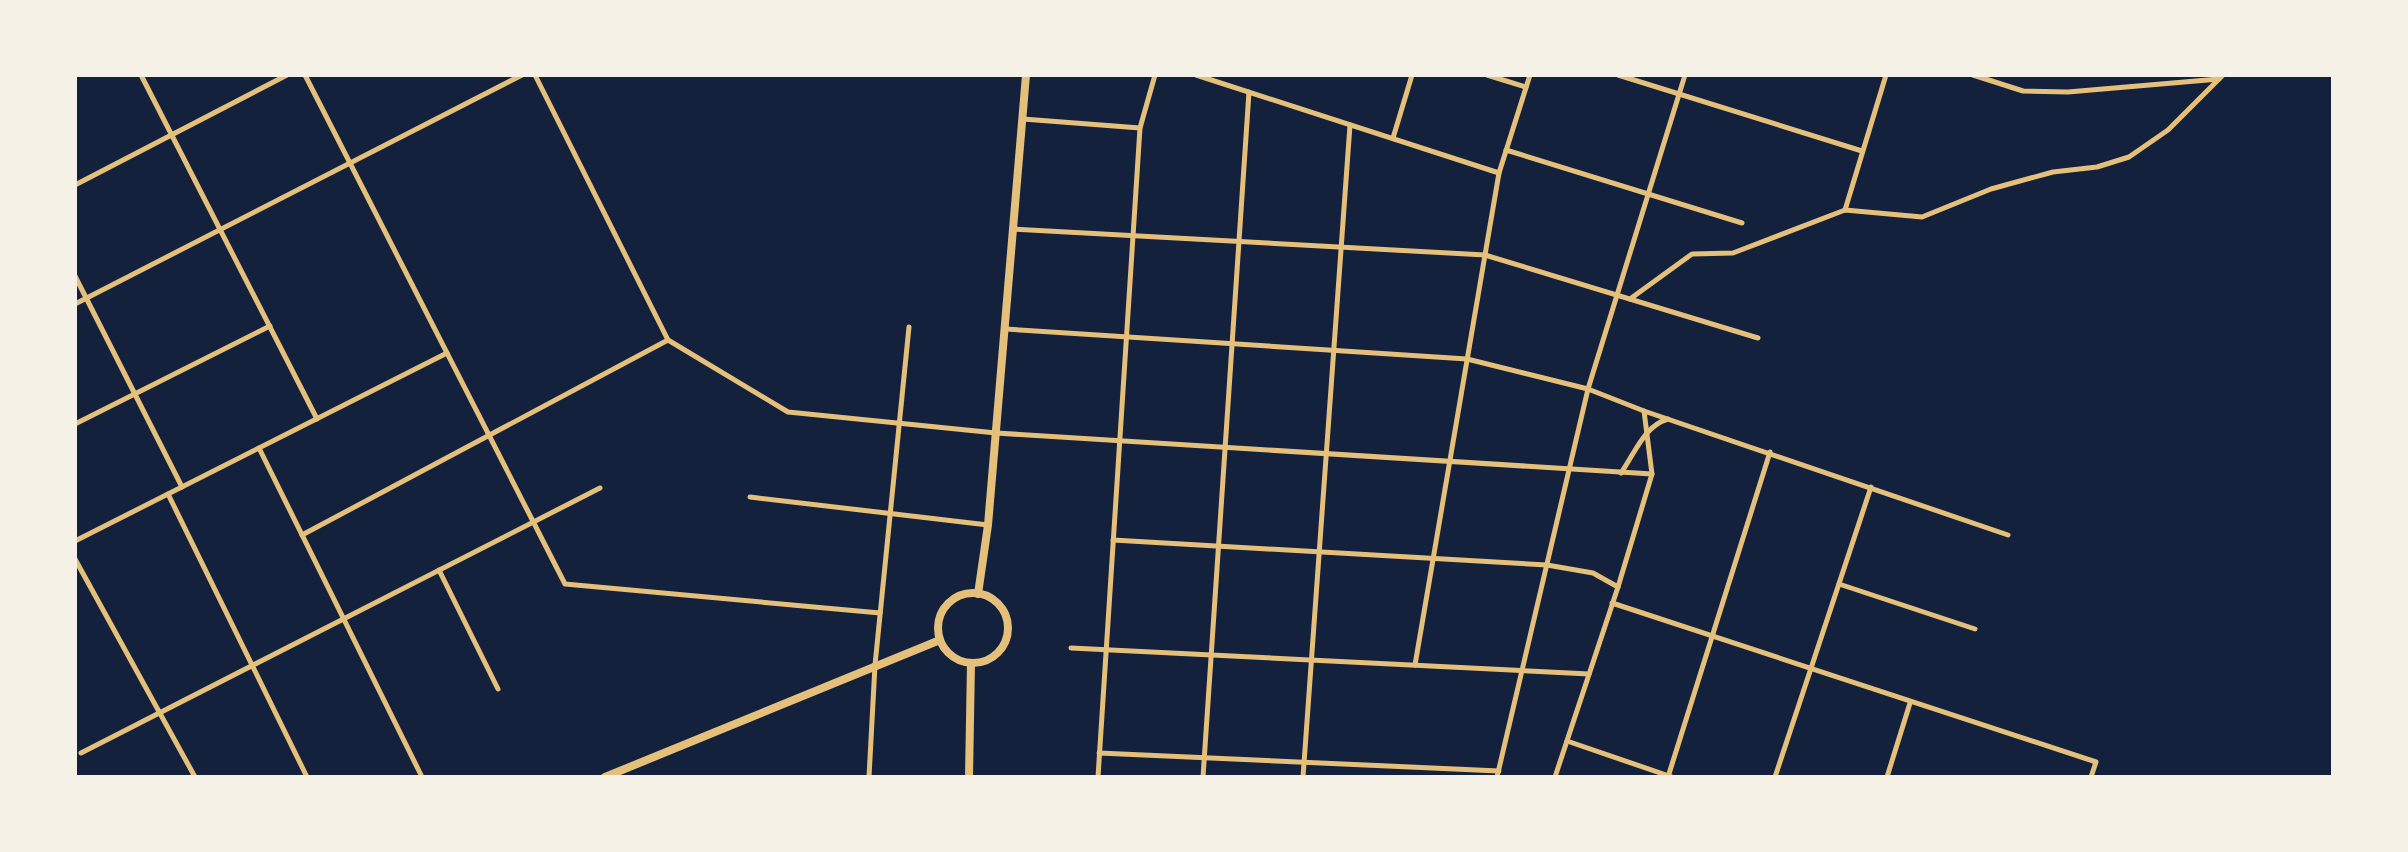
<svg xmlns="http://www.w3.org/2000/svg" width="2408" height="852" viewBox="0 0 2408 852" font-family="'Fira Sans Condensed',sans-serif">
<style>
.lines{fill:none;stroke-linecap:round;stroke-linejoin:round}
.minor{stroke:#e5c07b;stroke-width:5}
.secondary{stroke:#e5c07b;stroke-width:8}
</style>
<rect width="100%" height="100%" fill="#14213d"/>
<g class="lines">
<g class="minor">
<polyline points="141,75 317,419"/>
<polyline points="305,75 565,584 880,613"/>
<polyline points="535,75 668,340 788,412 996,433 1652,474"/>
<polyline points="1196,75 1499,173"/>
<polyline points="1487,75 1526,87"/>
<polyline points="1618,75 1862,151"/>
<polyline points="1973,75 2023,91 2068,92 2219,79"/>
<polyline points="1023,119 1140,128"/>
<polyline points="1393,138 1412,75"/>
<polyline points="1506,150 1742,223"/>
<polyline points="75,185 287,75"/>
<polyline points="1845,210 1886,75"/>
<polyline points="1013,229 1485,255 1758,338"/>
<polyline points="75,276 182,487"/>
<polyline points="1630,299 1692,254 1733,253 1845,210 1922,217 1991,189 2053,172 2097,167 2129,157 2168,130 2223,75"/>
<polyline points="75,304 522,75"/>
<polyline points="1005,329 1467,359 1588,389 1644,411 2008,535"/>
<polyline points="75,424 270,326"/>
<polyline points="259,448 422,777"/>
<path d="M1621,473C1635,453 1644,426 1668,419"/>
<polyline points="168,494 307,777"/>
<polyline points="750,497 988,525"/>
<polyline points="302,535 668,340"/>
<polyline points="1113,540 1547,565 1593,573 1618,587"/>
<polyline points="75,541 447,353"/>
<polyline points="75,559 195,777"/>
<polyline points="439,570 498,689"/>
<polyline points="1839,584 1975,629"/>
<polyline points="1612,603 2096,762 2091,777"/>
<polyline points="1071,648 1589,674"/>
<polyline points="1415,665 1499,173 1530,75"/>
<polyline points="1567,741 1672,777"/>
<polyline points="81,753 600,488"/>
<polyline points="1099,753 1499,771"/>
<polyline points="869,777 875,665 909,327"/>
<polyline points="1098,777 1140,128 1155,75"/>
<polyline points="1203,777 1249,92"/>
<polyline points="1303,777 1350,125"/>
<polyline points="1497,777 1588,389 1685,75"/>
<polyline points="1555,777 1618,587 1652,474 1644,411"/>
<polyline points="1668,777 1770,452"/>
<polyline points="1775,777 1871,487"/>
<polyline points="1887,777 1910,703"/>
</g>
<g class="secondary">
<circle cx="973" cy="628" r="35"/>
<polyline points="978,594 988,525 1026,75"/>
<polyline points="605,777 940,640"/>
<polyline points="969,777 971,663"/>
</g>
</g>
<rect width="2408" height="852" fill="none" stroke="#f6f1e7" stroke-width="154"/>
</svg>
